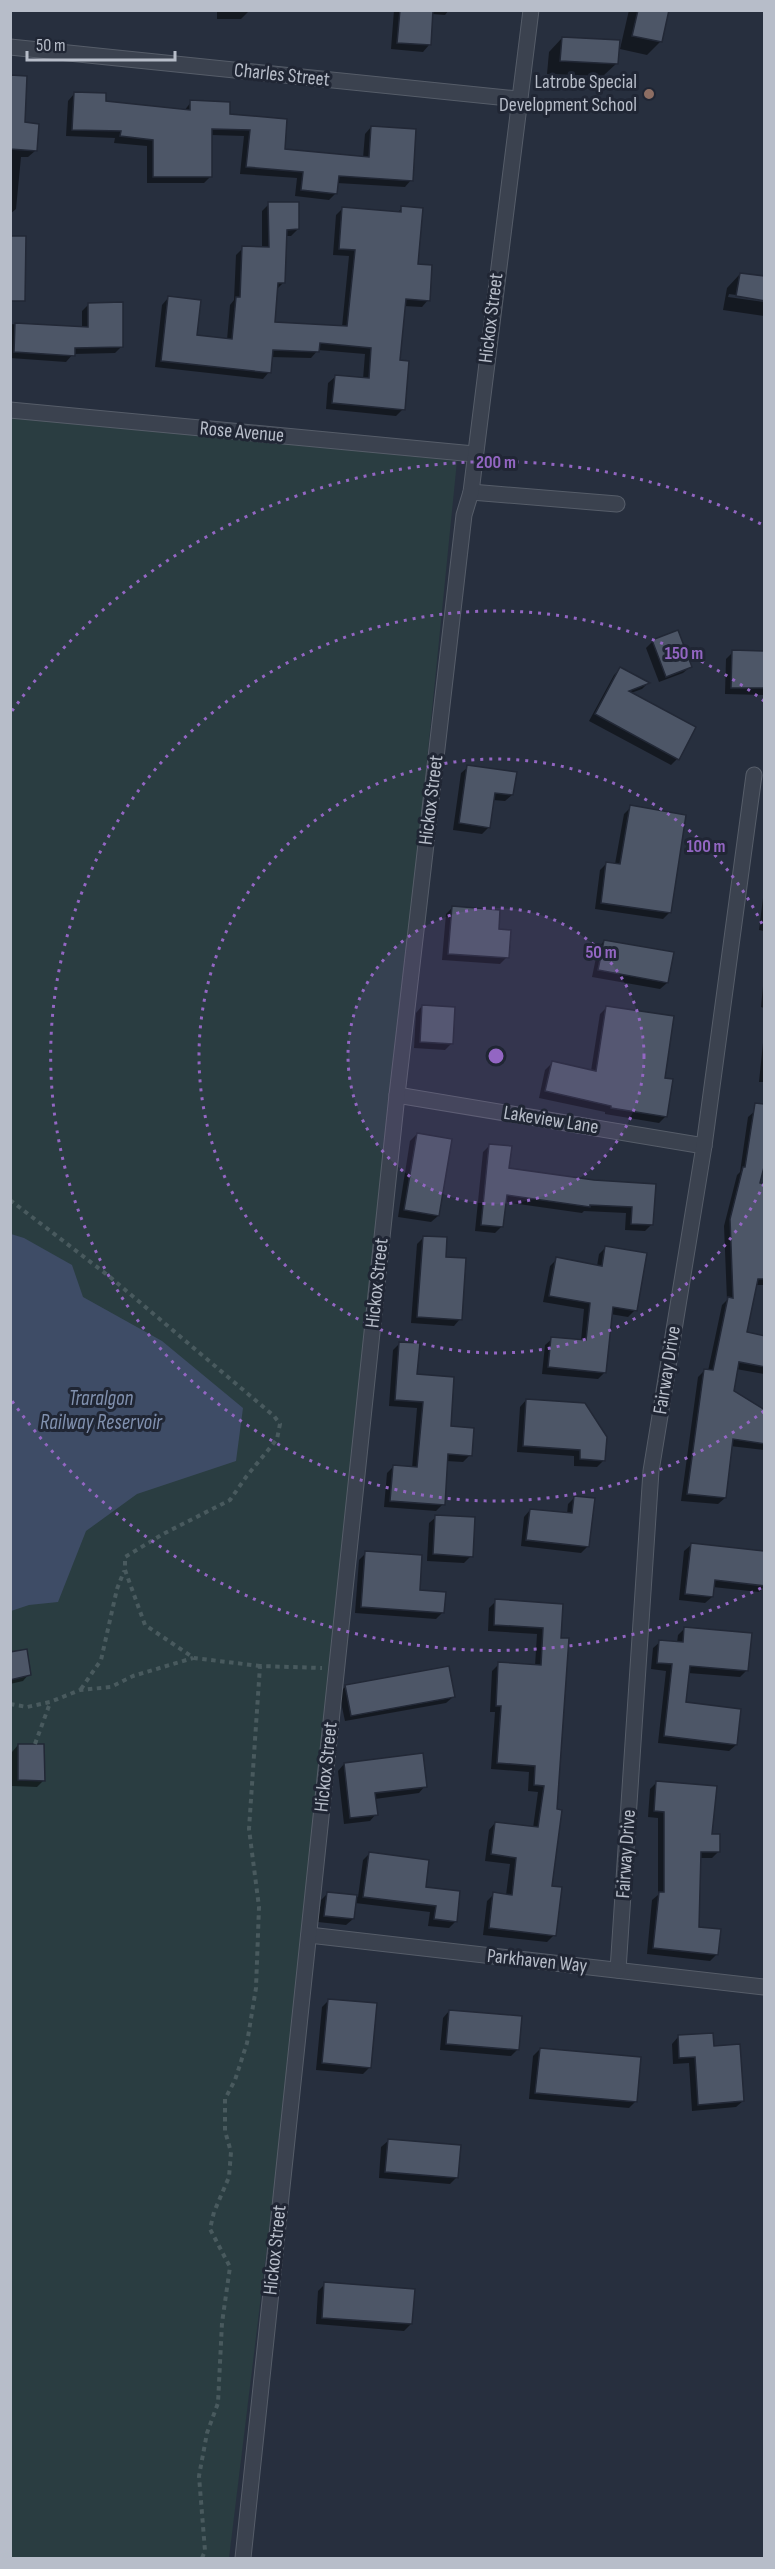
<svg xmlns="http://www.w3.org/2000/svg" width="775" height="2569" viewBox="0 0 775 2569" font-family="'Sofia Sans Condensed',sans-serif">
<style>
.green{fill:#2a3d41}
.water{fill:#3e4c66}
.shadow{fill:#0007}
.building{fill:#4d5667;stroke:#222836;stroke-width:1.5}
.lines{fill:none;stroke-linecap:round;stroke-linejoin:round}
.minor-casing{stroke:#565d69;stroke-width:17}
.path{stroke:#495a5e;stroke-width:4;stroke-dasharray:4.5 4.5;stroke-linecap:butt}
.minor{stroke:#3b424f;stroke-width:15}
.ring{fill:none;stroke:#9366c3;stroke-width:3;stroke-dasharray:3 6}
.education-dot{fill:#8d6e63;stroke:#202634;stroke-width:2}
.labels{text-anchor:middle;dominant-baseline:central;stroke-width:6;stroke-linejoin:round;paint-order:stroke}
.street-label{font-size:20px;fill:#b7bdc9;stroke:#202634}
.poi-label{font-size:20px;fill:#b7bdc9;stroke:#202634;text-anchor:end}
.water-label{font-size:21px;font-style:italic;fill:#8191af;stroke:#202634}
.centre{fill:#9366c3;stroke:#202634;stroke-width:3}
.ring-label{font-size:18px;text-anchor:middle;font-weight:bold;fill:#9366c3;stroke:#202634;stroke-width:6;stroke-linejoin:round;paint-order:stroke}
</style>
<rect width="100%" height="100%" fill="#272f3e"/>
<polygon class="green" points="11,415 457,461 329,1740 229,2558 11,2558"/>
<polygon class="water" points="11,1234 24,1238 72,1265 83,1297 162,1341 243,1408 236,1461 137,1494 86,1531 58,1602 29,1605 11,1611"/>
<g class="shadow">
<polygon points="217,10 248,10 248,12 241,19 217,19"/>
<polygon points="394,10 449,10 445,15 432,14 429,45 423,52 391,49"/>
<polygon points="629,10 668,10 660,42 647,55 620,49"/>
<polygon points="562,38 617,63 603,76 547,74 549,52"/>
<polygon points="10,76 23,124 35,151 28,157 21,157 16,209 10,214"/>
<polygon points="74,94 104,102 184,111 191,102 228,115 283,150 363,158 365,134 371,127 411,180 405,187 337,183 336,193 329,200 295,196 297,178 240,174 244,136 211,135 211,176 204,183 147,183 147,146 114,143 115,138 66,136 68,101"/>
<polygon points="269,204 298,229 291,236 285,236 283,283 276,290 273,324 342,327 349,256 333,255 336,215 343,208 397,213 402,208 428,300 422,307 404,306 398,361 403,409 396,416 326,409 328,383 335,377 363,379 365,354 318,350 311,358 271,357 269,372 263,379 155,367 162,305 168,298 196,336 227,340 230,305 234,300 236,255 243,248 262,248 262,211"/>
<polygon points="740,274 764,299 729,294 728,297 764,302 764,316 723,310 727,288"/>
<polygon points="89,304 122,346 115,353 73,354 66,362 10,358 10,324 82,329 82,311"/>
<polygon points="653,641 690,667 683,673 659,682 646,648"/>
<polygon points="733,652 764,653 764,695 725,694 726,659"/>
<polygon points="621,668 648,683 642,689 631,693 677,759 671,765 589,721 614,675"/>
<polygon points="468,767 512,795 505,801 493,800 489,827 482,834 453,830 461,773"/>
<polygon points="631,807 670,912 663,919 595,909 600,870 607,863 615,864 624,814"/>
<polygon points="764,890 764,931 759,930"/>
<polygon points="453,907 497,930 507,957 500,964 442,960 446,914"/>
<polygon points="604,941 667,983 660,989 592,977 598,948"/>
<polygon points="764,976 764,1008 761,1007"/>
<polygon points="422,1006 452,1043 445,1050 414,1048 416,1013"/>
<polygon points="607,1007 663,1079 666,1116 659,1123 605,1114 605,1112 539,1098 545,1070 552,1063 591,1071 600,1014"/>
<polygon points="764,1033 764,1082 759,1082"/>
<polygon points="755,1111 758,1184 764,1186 764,1285 755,1285 746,1334 764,1337 764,1374 736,1369 733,1392 764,1412 764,1450 730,1446 725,1498 718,1504 681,1501 698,1377 705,1370 708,1371 722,1305 727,1300 724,1226 737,1175 740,1172 748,1117"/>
<polygon points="417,1134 438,1216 431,1222 398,1217 410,1141"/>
<polygon points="490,1145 508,1169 594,1182 654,1185 651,1225 645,1231 625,1230 626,1213 584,1211 582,1213 504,1202 502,1226 495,1233 475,1231 483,1152"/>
<polygon points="424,1237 444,1258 460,1319 454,1326 411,1323 417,1244"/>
<polygon points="606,1247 635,1310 628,1317 610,1314 605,1372 598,1379 542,1374 545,1345 552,1339 581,1341 584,1309 543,1302 550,1266 557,1259 597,1266 599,1254"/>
<polygon points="400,1343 416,1376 470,1455 463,1462 446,1461 443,1504 436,1511 384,1507 387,1473 393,1467 412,1468 417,1408 389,1406 393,1350"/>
<polygon points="526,1400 604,1460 597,1467 574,1466 574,1456 517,1452 520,1407"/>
<polygon points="575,1497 588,1546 581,1553 521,1546 524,1517 530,1510 567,1514 568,1504"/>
<polygon points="436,1517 471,1556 464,1563 427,1561 429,1523"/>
<polygon points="691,1545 764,1553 764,1586 759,1592 713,1587 712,1597 705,1603 679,1600 684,1551"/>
<polygon points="366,1553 419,1591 443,1612 436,1619 355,1613 359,1560"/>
<polygon points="496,1601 561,1605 551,1887 554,1935 547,1942 483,1935 487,1901 494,1894 506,1895 510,1864 485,1861 489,1830 495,1823 533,1828 538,1792 528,1791 529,1772 491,1769 495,1712 490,1712 492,1671 499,1664 535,1666 537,1634 488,1631 489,1608"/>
<polygon points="685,1628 746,1671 740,1677 688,1673 685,1703 736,1745 729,1751 658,1743 666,1671 651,1669 653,1648 660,1642 677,1643 678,1635"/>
<polygon points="10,1654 29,1674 23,1681 10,1684"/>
<polygon points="346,1686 453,1697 446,1703 345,1721 339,1693"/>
<polygon points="18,1745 44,1780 37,1787 12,1786 12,1752"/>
<polygon points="344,1764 425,1786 419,1793 375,1799 376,1814 370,1821 344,1824 338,1771"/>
<polygon points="657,1782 711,1835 719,1851 712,1858 699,1858 697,1928 717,1954 710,1961 647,1954 652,1900 658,1895 658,1818 648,1817 650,1789"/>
<polygon points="370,1853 424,1888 456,1921 449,1928 428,1926 430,1912 355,1903 353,1919 346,1925 318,1922 321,1900 328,1893 358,1897 363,1860"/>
<polygon points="329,2000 370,2067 363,2074 316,2070 322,2007"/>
<polygon points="449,2011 518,2049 511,2056 440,2050 443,2018"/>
<polygon points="678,2037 712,2047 743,2101 736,2107 692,2111 689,2063 673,2064 672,2044"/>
<polygon points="540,2049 635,2102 629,2108 529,2099 533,2056"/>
<polygon points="388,2141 457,2177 450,2184 379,2178 381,2147"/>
<polygon points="325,2284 411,2324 404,2331 316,2324 318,2291"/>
</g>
<g class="building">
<polygon points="400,10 433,10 431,45 397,43"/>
<polygon points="638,10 669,10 662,42 632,36"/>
<polygon points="562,37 620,40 618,64 560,61"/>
<polygon points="10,75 27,76 25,122 39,124 37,151 10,149"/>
<polygon points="74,92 106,93 106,101 190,110 190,100 230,102 230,114 287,119 285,149 369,157 371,126 416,129 413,181 339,176 337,194 301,190 303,172 246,167 250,130 212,129 212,177 153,177 153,140 120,136 121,131 72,130"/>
<polygon points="268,202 299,202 299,229 287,230 285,283 278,283 275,322 347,326 355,250 339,249 342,207 401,212 401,206 423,208 418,264 432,265 430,301 406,299 400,360 409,361 405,410 332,403 335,375 369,378 371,348 320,343 319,352 273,350 271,373 161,361 168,296 201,300 197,335 232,339 236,297 240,297 242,246 269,247"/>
<polygon points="10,236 26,236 25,301 10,301"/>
<polygon points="740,273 765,276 765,301 736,296"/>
<polygon points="123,302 123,347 75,348 75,356 14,352 15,323 88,327 88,303"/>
<polygon points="678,630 692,667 666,677 652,640"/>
<polygon points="732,650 765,651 765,688 731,688"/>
<polygon points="620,667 650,683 629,691 696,727 679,760 595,714"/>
<polygon points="467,765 517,772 513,795 495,793 490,828 459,823"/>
<polygon points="630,805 686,815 671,913 601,903 606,862 620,864"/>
<polygon points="452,906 500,910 499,929 511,930 509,958 448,954"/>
<polygon points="604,940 674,952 668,983 598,970"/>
<polygon points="422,1005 455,1007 453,1044 420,1042"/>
<polygon points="606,1006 674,1016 665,1078 673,1079 667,1117 611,1108 611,1106 545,1091 552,1061 596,1071"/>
<polygon points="755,1103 765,1104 765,1163 760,1183 765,1184 765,1279 758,1279 747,1332 765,1336 765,1367 739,1362 734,1391 765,1410 765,1444 733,1439 726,1498 687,1494 704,1369 713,1370 728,1297 733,1298 730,1219 743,1167 745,1167"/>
<polygon points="417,1133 452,1139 439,1216 404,1210"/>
<polygon points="489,1144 512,1146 509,1168 594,1180 656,1184 653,1225 631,1224 632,1207 590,1205 590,1207 507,1195 503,1227 481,1225"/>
<polygon points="423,1236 447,1237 446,1257 466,1258 462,1320 417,1317"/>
<polygon points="605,1246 647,1253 637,1311 613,1307 606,1373 548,1367 551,1337 586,1340 590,1303 549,1296 556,1257 602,1266"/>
<polygon points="399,1342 420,1343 417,1374 454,1377 451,1426 474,1428 472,1456 448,1454 445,1505 390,1501 393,1465 417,1467 423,1402 395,1400"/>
<polygon points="526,1399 585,1403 607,1437 605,1461 580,1459 580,1450 523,1446"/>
<polygon points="574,1496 595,1498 589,1547 526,1540 530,1509 572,1513"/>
<polygon points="435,1515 475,1517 473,1557 433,1554"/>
<polygon points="691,1543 765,1551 765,1586 715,1580 713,1597 685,1594"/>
<polygon points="365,1551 422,1555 420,1590 446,1592 444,1613 361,1607"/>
<polygon points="495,1599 563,1604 561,1638 569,1638 557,1809 562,1810 552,1886 562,1887 556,1936 489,1928 493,1892 512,1895 516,1858 491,1854 495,1822 538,1827 544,1786 534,1785 535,1766 497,1763 501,1706 496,1706 498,1662 541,1665 543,1628 494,1625"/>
<polygon points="684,1627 752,1633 748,1671 690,1666 686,1702 741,1709 737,1745 664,1736 672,1664 657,1663 659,1640 683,1642"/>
<polygon points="27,1649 31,1675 10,1680 10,1652"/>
<polygon points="449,1666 455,1697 351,1716 345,1685"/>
<polygon points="18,1744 44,1744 45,1781 18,1780"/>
<polygon points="423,1753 427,1787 375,1793 378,1815 350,1818 344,1763"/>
<polygon points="656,1781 717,1786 712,1834 720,1834 720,1852 701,1852 699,1927 721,1929 718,1955 653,1948 659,1892 664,1892 664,1812 654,1811"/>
<polygon points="369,1852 429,1860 426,1887 460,1891 457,1922 434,1919 436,1906 363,1897"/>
<polygon points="327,1892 357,1895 354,1919 324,1916"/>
<polygon points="328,1999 377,2003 371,2068 322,2063"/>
<polygon points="449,2010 522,2016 519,2050 446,2044"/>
<polygon points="713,2033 714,2046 740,2044 744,2101 698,2105 695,2057 679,2058 678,2035"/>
<polygon points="540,2048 641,2057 637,2102 535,2093"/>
<polygon points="388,2139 461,2145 458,2178 385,2172"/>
<polygon points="324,2282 415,2289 412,2324 322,2318"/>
</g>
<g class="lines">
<g class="minor-casing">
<g id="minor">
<polyline points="10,47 518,99"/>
<polyline points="10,410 474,454"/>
<polyline points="471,492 617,504"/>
<polyline points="397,1095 704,1146"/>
<polyline points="309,1935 764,1987"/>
<polyline points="618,1970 651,1471 704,1146 754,775"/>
<polyline points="243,2558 397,1095 464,515 471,492 531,10"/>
</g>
</g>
<g class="path">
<polyline points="10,1200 110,1277 274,1416 280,1424 277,1439 246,1477 230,1500 163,1534 125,1557 125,1570 145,1625 194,1658 260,1666"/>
<polyline points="81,1689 101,1660 117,1589 124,1571"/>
<polyline points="10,1704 27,1707 50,1702 80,1690 111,1687 133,1676 193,1658"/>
<polyline points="35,1744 50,1703"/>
<polyline points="202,2558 205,2551 199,2476 207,2433 218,2403 222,2323 230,2267 210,2229 214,2212 229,2177 231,2152 225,2131 225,2099 235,2080 247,2043 256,1988 259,1907 249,1829 260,1666 322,1668"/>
</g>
<use href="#minor" class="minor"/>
</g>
<circle cx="496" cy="1056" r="148" fill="#9366c3" fill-opacity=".12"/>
<g class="ring">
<circle cx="496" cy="1056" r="148"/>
<path d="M764 1184A297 297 0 1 1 764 928"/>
<path d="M764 1411A445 445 0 1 1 764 701"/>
<path d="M761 1588A594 594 0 0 1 12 1401M12 711A594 594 0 0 1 761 524"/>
</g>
<circle class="education-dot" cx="649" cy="94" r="6"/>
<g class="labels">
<g class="street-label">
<text transform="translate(282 75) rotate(6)">Charles Street</text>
<text transform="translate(491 318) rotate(-83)">Hickox Street</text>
<text transform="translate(242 432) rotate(5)">Rose Avenue</text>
<text transform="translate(431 800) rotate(-83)">Hickox Street</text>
<text transform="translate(551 1120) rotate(9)">Lakeview Lane</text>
<text transform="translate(377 1283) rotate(-84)">Hickox Street</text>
<text transform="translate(667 1370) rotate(-81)">Fairway Drive</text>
<text transform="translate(326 1767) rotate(-84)">Hickox Street</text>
<text transform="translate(626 1854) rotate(-86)">Fairway Drive</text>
<text transform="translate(537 1961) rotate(6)">Parkhaven Way</text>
<text transform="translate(275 2250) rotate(-84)">Hickox Street</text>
</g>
<g class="poi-label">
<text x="637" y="82">Latrobe Special<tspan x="637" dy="23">Development School</tspan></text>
</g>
<g class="water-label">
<text x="101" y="1398">Traralgon<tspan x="101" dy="24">Railway Reservoir</tspan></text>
</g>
</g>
<circle cx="496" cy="1056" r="9" class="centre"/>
<g class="ring-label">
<text x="496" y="468">200 m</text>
<text x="684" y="659">150 m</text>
<text x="706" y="852">100 m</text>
<text x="601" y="958">50 m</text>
</g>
<rect width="775" height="2569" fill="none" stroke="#b7bdc9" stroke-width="24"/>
<path d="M27 51v9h148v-9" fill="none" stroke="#b7bdc9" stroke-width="3"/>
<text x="36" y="51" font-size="18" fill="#b7bdc9" stroke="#202634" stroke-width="4.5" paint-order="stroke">50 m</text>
</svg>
